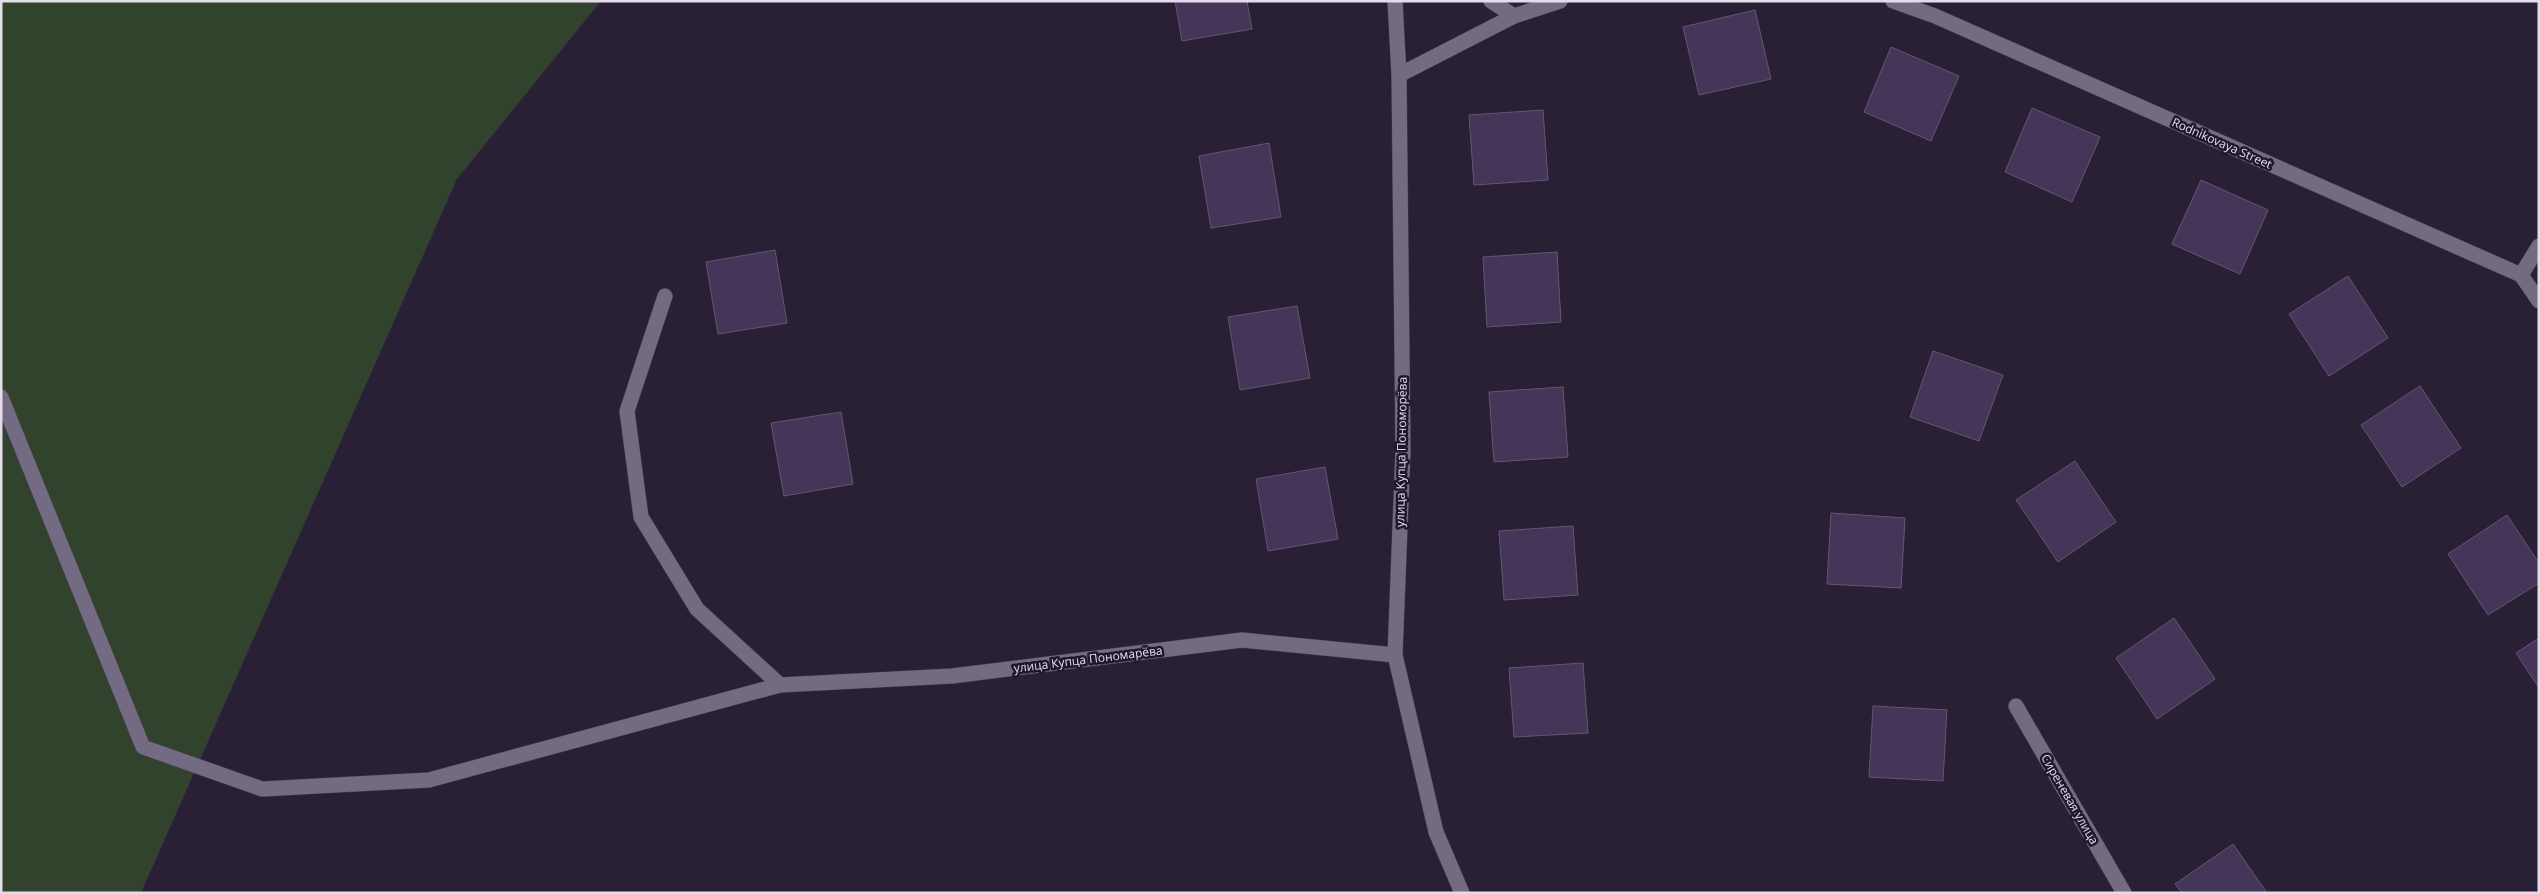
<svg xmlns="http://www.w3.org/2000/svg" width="2540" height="894" viewBox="0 0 2540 894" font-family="'Open Sans',sans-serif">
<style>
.green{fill:#31422d}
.building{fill:#453559;stroke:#625870}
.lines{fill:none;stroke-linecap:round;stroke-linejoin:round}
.minor-casing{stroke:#443c4e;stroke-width:16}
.minor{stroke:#746a82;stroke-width:15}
.labels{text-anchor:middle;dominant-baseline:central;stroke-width:5;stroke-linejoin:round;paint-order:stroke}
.street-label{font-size:12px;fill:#e3ddeb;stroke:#1f172a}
</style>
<rect width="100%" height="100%" fill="#292035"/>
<polygon class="green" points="1,1 601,1 457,179 141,893 1,893"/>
<g class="building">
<polygon points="1175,1 1247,1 1252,29 1182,41"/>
<polygon points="1755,10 1771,79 1699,95 1683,27"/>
<polygon points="1891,47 1959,76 1931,141 1864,112"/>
<polygon points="2032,108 2100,137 2072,202 2005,172"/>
<polygon points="1543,110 1548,180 1474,185 1469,115"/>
<polygon points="1269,143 1281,217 1211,228 1199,156"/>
<polygon points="2201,180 2268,210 2240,274 2172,244"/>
<polygon points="775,250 787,323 718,334 706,262"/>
<polygon points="1557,252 1561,322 1487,327 1483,257"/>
<polygon points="2348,276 2388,338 2329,376 2289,314"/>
<polygon points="1297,306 1310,378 1240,390 1228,317"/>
<polygon points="1933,351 2003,375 1979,441 1910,417"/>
<polygon points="2420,386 2461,448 2402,487 2361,425"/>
<polygon points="1563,387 1568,457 1494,462 1489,392"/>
<polygon points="841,412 853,484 784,496 771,423"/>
<polygon points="2075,461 2116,522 2058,562 2016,500"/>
<polygon points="1325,467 1338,539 1268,551 1256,479"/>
<polygon points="1831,513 1905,518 1901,588 1827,584"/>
<polygon points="2507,515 2539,563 2539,583 2488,615 2448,554"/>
<polygon points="1573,526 1578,595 1504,600 1499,531"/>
<polygon points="2174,618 2215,679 2157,719 2116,658"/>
<polygon points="2539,638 2539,688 2516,653"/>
<polygon points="1583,663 1588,733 1514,737 1509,668"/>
<polygon points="1873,706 1947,710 1943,781 1869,777"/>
<polygon points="2233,844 2267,893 2182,893 2175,884"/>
</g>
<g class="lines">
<g class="minor-casing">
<g id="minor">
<polyline points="1395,1 1399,75 1403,450 1395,655 1436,832 1462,893"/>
<polyline points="1491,1 1514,16 1560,1"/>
<polyline points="1893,1 1935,16 2521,275 2539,301"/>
<polyline points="1399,75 1514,16"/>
<polyline points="2521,275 2539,246"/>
<polyline points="665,296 627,411 641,517 697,609 780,685"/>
<polyline points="1,397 143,747 262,789 429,780 780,685 952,676 1242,640 1395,655"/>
<polyline points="2016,706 2124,893"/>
</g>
</g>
<use href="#minor" class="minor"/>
</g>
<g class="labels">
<g class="street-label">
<text transform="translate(2222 143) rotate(24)">Rodnikovaya Street</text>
<text transform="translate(1401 452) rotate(-89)">улица Купца Пономорёва</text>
<text transform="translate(1088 659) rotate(-7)">улица Купца Пономарёва</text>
<text transform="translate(2070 799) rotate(60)">Сиреневая улица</text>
</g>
</g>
<rect width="2540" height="894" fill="none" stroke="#e3ddeb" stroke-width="5"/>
</svg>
